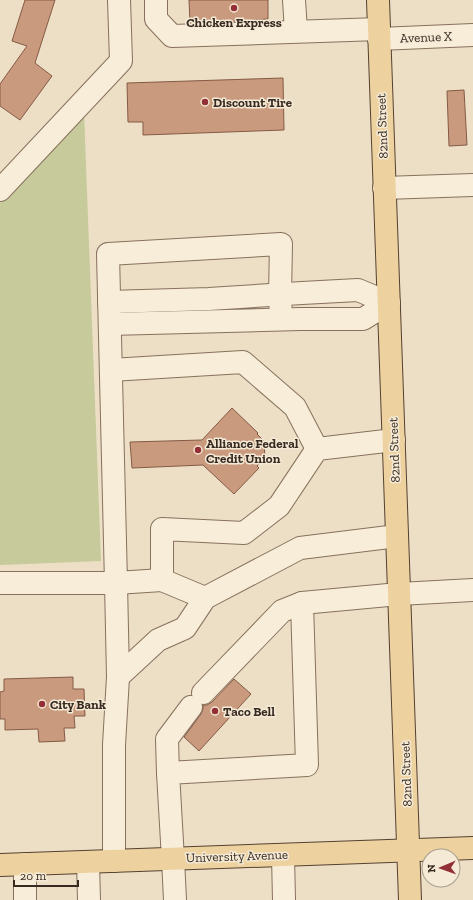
<svg xmlns="http://www.w3.org/2000/svg" width="473" height="900" viewBox="0 0 473 900" font-family="'Zilla Slab',serif">
<style>
.green{fill:#c7ca9b}
.building{fill:#c99a7e;stroke:#855a44}
.lines{fill:none;stroke-linecap:round;stroke-linejoin:round}
.minor-casing{stroke:#87715d;stroke-width:24}
.major-casing{stroke:#554031;stroke-width:24}
.minor{stroke:#f7edd9;stroke-width:22}
.major{stroke:#edd2a0;stroke-width:22}
.poi-dot{fill:#933035;stroke:#f4ead6;stroke-width:1.5}
.labels{text-anchor:middle;dominant-baseline:central;stroke-width:3;stroke-linejoin:round;paint-order:stroke}
.poi-label{font-size:13px;font-weight:bold;fill:#382a20;stroke:#f4ead6;text-anchor:start}
.street-label{font-size:13px;fill:#382a20;stroke:#f4ead6}
</style>
<rect width="100%" height="100%" fill="#ecdfc6"/>
<polygon class="green" points="84,112 101,561 0,565 0,203"/>
<g class="building">
<polygon points="25,0 55,0 35,63 52,76 20,120 0,106 0,84 27,46 12,41"/>
<polygon points="189,0 268,0 268,19 223,22 223,20 190,22"/>
<polygon points="283,78 284,130 143,135 143,122 128,122 127,83"/>
<polygon points="464,90 467,145 449,146 447,91"/>
<polygon points="232,408 258,433 257,434 264,441 265,458 257,466 259,468 234,494 203,465 132,468 130,442 202,440"/>
<polygon points="73,677 73,689 84,689 85,716 74,716 75,728 64,728 65,741 39,742 38,729 5,730 5,719 0,719 0,692 4,691 4,679"/>
<polygon points="234,679 251,694 199,751 184,737 201,714 203,709 203,705 207,705 212,702"/>
</g>
<g class="lines">
<g class="minor-casing">
<g id="minor">
<polyline points="156,0 156,19 172,36 379,29"/>
<polyline points="294,0 296,31"/>
<polyline points="379,39 473,35"/>
<polyline points="384,188 473,185"/>
<polyline points="0,190 121,61 119,0"/>
<polyline points="109,302 209,299 302,293 358,290 389,303 363,319 300,319 110,324"/>
<polyline points="111,370 243,362 295,407 317,449"/>
<polyline points="162,580 116,583 108,254 281,244 280,295 281,319"/>
<polyline points="0,583 116,583 118,677"/>
<polyline points="205,598 162,580 162,529 244,533 279,506 317,449 394,440"/>
<polyline points="203,693 282,611 302,603"/>
<polyline points="168,773 167,739 191,707"/>
<polyline points="283,855 284,900"/>
<polyline points="114,861 114,745 118,677 158,640 185,628 205,598 300,548 397,536"/>
<polyline points="88,862 89,900"/>
<polyline points="25,864 25,900"/>
<polyline points="175,900 173,859 168,773 307,765 302,603 399,594 473,590"/>
</g>
</g>
<g class="major-casing">
<g id="major">
<polyline points="378,0 410,900"/>
<polyline points="0,865 473,848"/>
</g>
</g>
<use href="#minor" class="minor"/>
<use href="#major" class="major"/>
</g>
<g class="poi-dot">
<circle cx="234" cy="8" r="4"/>
<circle cx="205" cy="102" r="4"/>
<circle cx="198" cy="450" r="4"/>
<circle cx="42" cy="704" r="4"/>
<circle cx="215" cy="711" r="4"/>
</g>
<g class="labels">
<g class="poi-label">
<text x="234" y="22" text-anchor="middle">Chicken Express</text>
<text x="213" y="102">Discount Tire</text>
<text x="206" y="443">Alliance Federal<tspan x="206" dy="15">Credit Union</tspan></text>
<text x="50" y="704">City Bank</text>
<text x="223" y="711">Taco Bell</text>
</g>
<g class="street-label">
<text transform="translate(426 37) rotate(-2)">Avenue X</text>
<text transform="translate(382 126) rotate(-92)">82nd Street</text>
<text transform="translate(394 450) rotate(-92)">82nd Street</text>
<text transform="translate(406 774) rotate(-92)">82nd Street</text>
<text transform="translate(237 856) rotate(-2)">University Avenue</text>
</g>
</g>
<g transform="translate(441 868) rotate(268)"><circle r="19" fill="#f4ead6" stroke="#a99d8d"/>
<path d="M0-3L7 15L0 10L-7 15Z" fill="#933035"/>
<text y="-6" font-size="11" font-weight="bold" text-anchor="middle" fill="#382a20">N</text>
</g>
<path d="M14 880v6h64v-6" fill="none" stroke="#382a20" stroke-width="2"/>
<text x="20" y="880" font-size="12" fill="#382a20" stroke="#f4ead6" stroke-width="3" paint-order="stroke">20 m</text>
</svg>
